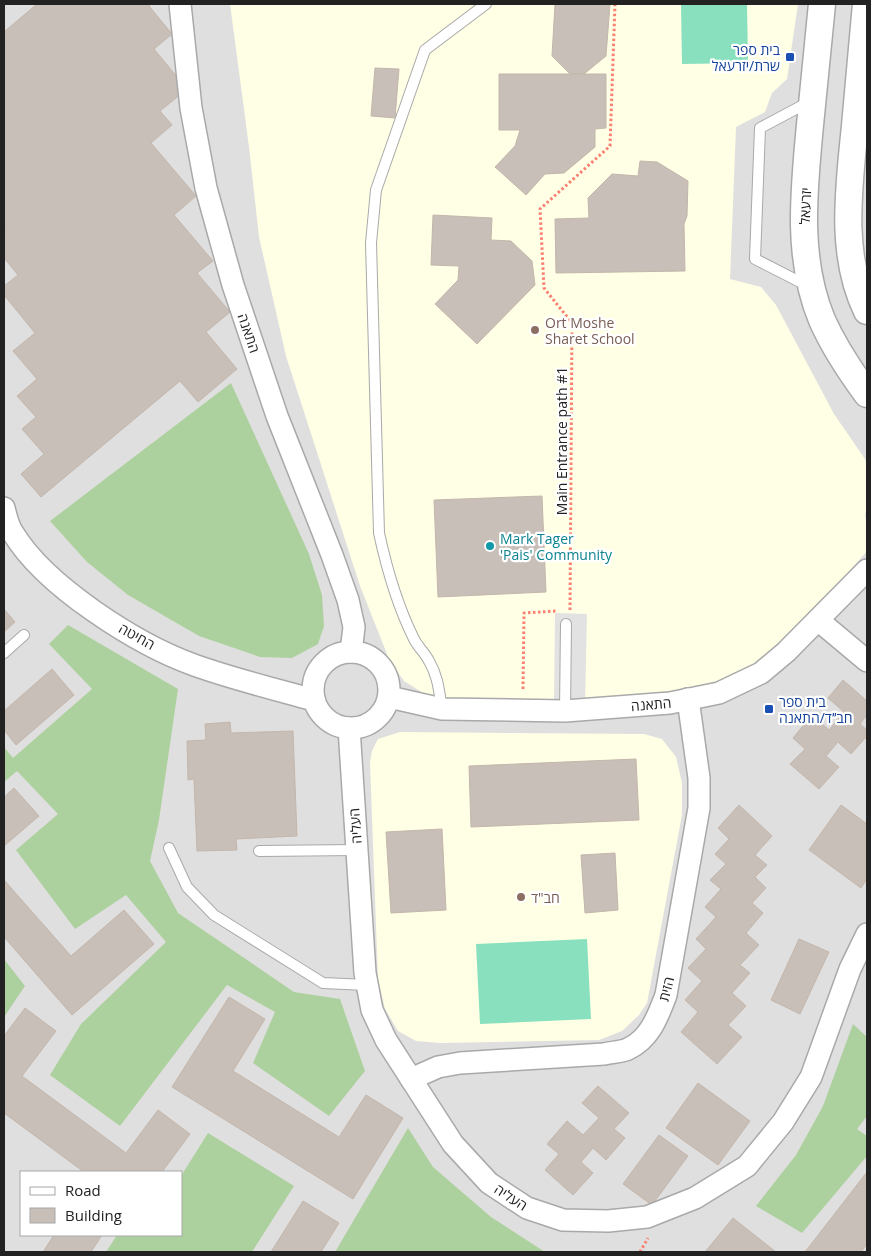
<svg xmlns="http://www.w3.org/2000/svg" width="871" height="1256" viewBox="0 0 871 1256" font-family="'Open Sans',Heebo,sans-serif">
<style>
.residential{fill:#e0dfdf;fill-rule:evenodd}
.education{fill:#ffffe5}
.forest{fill:#add19e}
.pitch{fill:#88e0be}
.parking{fill:#e2e2e2}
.building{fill:#c7bfb8;stroke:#c4b6ab}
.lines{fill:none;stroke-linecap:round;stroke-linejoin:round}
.service-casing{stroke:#a9a9a9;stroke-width:12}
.minor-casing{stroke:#a9a9a9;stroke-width:24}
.tertiary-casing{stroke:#a9a9a9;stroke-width:29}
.path{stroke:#fa8072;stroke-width:3;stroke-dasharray:2.5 2.5;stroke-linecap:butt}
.service{stroke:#fff;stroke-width:10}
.minor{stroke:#fff;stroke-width:21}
.tertiary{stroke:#fff;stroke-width:26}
.transit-dot{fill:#1a4fb4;stroke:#fff;stroke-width:2}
.education-dot{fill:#8d6e63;stroke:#fff;stroke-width:2}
.culture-dot{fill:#0f9aa8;stroke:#fff;stroke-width:2}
.labels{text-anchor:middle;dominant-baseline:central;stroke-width:4.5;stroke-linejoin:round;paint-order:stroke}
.transit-label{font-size:14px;fill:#164399;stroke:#fff;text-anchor:end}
.street-label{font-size:14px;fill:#222;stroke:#fff}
.education-label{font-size:14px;fill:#785e54;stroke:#fff;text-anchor:start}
.culture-label{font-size:14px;fill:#0d838f;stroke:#fff;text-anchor:start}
</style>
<rect width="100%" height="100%" fill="#f2efe9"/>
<path class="residential" d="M4,4H867V1252H4ZM21,1172H181V1235H21Z"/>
<g class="education">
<polygon points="230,4 798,4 787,79 772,93 765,112 736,127 730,279 761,287 776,305 834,414 865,459 867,465 867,503 865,516 867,522 867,551 779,652 733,680 665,700 585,704 475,700 428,696 404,681 389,659 360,586 286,356 259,237 249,147"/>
<polygon points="400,732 644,734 662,739 676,757 682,783 682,815 647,1003 639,1015 622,1031 599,1040 440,1043 416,1041 398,1031 385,1009 378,979 370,763 372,751 378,739"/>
</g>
<g class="forest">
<polygon points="231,383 309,554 322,595 324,626 318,644 292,658 260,657 199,636 128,595 87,562 50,521"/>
<polygon points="68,625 178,689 159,820 150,861 178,913 294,992 340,999 365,1071 329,1116 253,1063 275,1012 227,985 120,1126 50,1075 81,1024 166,942 126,895 75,929 16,850 58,814 17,771 4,782 4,747 13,758 92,689 49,644"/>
<polygon points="4,959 25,986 4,1017"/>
<polygon points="853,1024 867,1037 867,1116 857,1129 867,1136 867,1156 802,1233 756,1206 796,1155 823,1106"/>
<polygon points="408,1128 433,1167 491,1217 545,1252 335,1252"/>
<polygon points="208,1133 294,1186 252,1252 106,1252 117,1235 181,1235 181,1176"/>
</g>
<g class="pitch">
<polygon points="681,4 747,4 748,63 682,64"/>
<polygon points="587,939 591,1019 480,1024 476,944"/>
</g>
<polygon class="parking" points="555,613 587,614 585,704 554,704"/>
<g class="building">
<polygon points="37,4 151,4 149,6 172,34 154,49 187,89 160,111 172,125 151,143 196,196 174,215 213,261 197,273 230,312 206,332 237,369 198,402 180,381 41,497 21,474 44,454 22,429 36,417 17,396 37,379 13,351 35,333 4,295 4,286 18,275 4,258 4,230 6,228 4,226 4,32"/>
<polygon points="555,4 610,4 606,56 584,74 570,74 552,56"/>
<polygon points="375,68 399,69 395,118 371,116"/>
<polygon points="499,74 606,74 606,128 595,129 595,147 564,173 545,174 526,195 495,167 515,146 520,130 499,130"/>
<polygon points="640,161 657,162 688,181 687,216 684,224 685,271 556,273 555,219 589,218 588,198 612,174 638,176"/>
<polygon points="433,215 492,218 491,240 511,241 532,261 535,285 477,344 435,304 458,280 459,266 431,265"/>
<polygon points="542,496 546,592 438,597 434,500"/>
<polygon points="4,609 15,622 4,632"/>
<polygon points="52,669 74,695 16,745 4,730 4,711"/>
<polygon points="843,680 867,701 867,715 860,724 867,730 867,736 851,754 838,742 826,756 839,767 819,789 790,764 805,749 793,738 812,715 829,730 844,712 828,698"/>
<polygon points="230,722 231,733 293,731 297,836 236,839 237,850 197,851 194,779 188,780 187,741 206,740 205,724"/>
<polygon points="636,759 639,820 471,827 469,766"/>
<polygon points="14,788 39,816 4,846 4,797"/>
<polygon points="739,805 772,836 755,855 767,865 755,877 766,888 752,903 763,913 746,933 759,945 740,965 750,973 732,993 746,1006 728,1025 742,1037 717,1064 681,1032 698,1012 685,1000 702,981 688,968 706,949 696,939 716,917 705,907 721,889 710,880 726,864 715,854 729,839 718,828"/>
<polygon points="841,805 867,824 867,879 861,888 809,850"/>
<polygon points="442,829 446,910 391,913 386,832"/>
<polygon points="615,853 618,910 585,913 581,855"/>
<polygon points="4,880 71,956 124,910 154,944 72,1015 4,937"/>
<polygon points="799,939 829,952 800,1014 771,1000"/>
<polygon points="229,997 265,1019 233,1071 339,1137 366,1095 403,1118 353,1199 172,1087"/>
<polygon points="25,1008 56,1031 22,1076 126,1153 158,1110 190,1134 162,1172 84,1172 4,1113 4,1036"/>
<polygon points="698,1083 750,1121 718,1165 666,1128"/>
<polygon points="598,1086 629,1113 614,1129 625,1138 606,1160 593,1148 581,1162 593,1173 573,1195 545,1170 559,1154 547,1144 567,1121 583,1135 599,1118 582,1103"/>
<polygon points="659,1135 688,1156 652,1205 623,1184"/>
<polygon points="867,1172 867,1244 861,1252 805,1252"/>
<polygon points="303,1201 339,1223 321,1252 271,1252"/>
<polygon points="733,1218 776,1252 705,1252"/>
<polygon points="54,1235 102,1235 91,1252 43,1252"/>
</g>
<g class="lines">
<g class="service-casing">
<g id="service">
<polyline points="808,286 755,259 760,128 809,102"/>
<polyline points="4,653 24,635"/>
<path d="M442,709C439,691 438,676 429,661C425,653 418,647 414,639C397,605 387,570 379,533L371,243L376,190L425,50L486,4"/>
<polyline points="565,711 566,624"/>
<polyline points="169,848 187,887 214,915 323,983 367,985"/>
<polyline points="259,851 357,850"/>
</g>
</g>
<g class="minor-casing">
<g id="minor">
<polyline points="180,4 191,108 206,188 233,285 277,416 332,555 348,600 354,627 351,652"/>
<path d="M4,508C6,516 8,526 13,533C45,586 136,644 194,665C233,679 274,689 314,700"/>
<polyline points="818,620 867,661"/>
<circle cx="351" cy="690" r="38"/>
<polyline points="389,697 442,709 565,711 670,703 719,693 761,673 786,652 867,570"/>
<polyline points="349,728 365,973 372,1010 386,1040 453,1144 489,1183 527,1208 563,1220 608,1221 647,1217 695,1198 747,1166 783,1122 811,1077 850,969 867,934"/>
<path d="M411,1079L438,1067L460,1063L604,1054C612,1052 621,1052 628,1049C650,1039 658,1016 666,995L699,808V778L688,699"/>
</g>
</g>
<g class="tertiary-casing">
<g id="tertiary">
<path d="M822,4C818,44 814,84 810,125C804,189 796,258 822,320C834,347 850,371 867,394"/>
<path d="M866,4C862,45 859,85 855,126C849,187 839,254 867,311"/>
</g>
</g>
<g class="path">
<polyline points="570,610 572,323 544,288 540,209 610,146 615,4"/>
<polyline points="523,689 524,613 556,611"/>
<polyline points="640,1252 648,1238"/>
</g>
<use href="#service" class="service"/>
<use href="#minor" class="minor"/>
<use href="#tertiary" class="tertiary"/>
</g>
<g class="transit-dot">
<rect x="785" y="52" width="10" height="10" rx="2.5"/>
<rect x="764" y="704" width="10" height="10" rx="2.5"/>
</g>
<g class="education-dot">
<circle cx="535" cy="330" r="5"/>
<circle cx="521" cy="897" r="5"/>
</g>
<circle class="culture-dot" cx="490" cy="546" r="5"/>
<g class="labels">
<g class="transit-label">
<text x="780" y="49">בית ספר<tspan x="780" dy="16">שרת/יזרעאל</tspan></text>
<text x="779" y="701" text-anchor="start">בית ספר<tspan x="779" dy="16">חב״ד/התאנה</tspan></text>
</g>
<g class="street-label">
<text transform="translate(805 206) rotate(-88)">יזרעאל</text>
<text transform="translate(249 333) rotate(71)">התאנה</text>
<text transform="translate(561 441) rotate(-90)">Main Entrance path #1</text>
<text transform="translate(137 636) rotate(29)">החיטה</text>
<text transform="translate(651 704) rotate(-5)">התאנה</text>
<text transform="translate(355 826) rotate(-94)">העליה</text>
<text transform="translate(666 989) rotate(-76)">הזית</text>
<text transform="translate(511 1197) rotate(33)">העליה</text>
</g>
<g class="education-label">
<text x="545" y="322">Ort Moshe<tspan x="545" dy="16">Sharet School</tspan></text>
<text x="531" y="897">חב"ד</text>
</g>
<g class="culture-label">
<text x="500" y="538">Mark Tager<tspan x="500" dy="16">'Pais' Community</tspan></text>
</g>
</g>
<rect width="871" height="1256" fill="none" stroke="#222222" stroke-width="10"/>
<rect x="20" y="1171" width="162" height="65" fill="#ffffff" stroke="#a7a7a7"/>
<rect x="30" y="1187" width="25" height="8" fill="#ffffff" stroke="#a7a7a7"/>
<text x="65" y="1196" font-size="15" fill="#222222">Road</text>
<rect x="30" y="1208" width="25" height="15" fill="#c7bfb8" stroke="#a7a7a7"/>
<text x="65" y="1221" font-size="15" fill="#222222">Building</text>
</svg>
